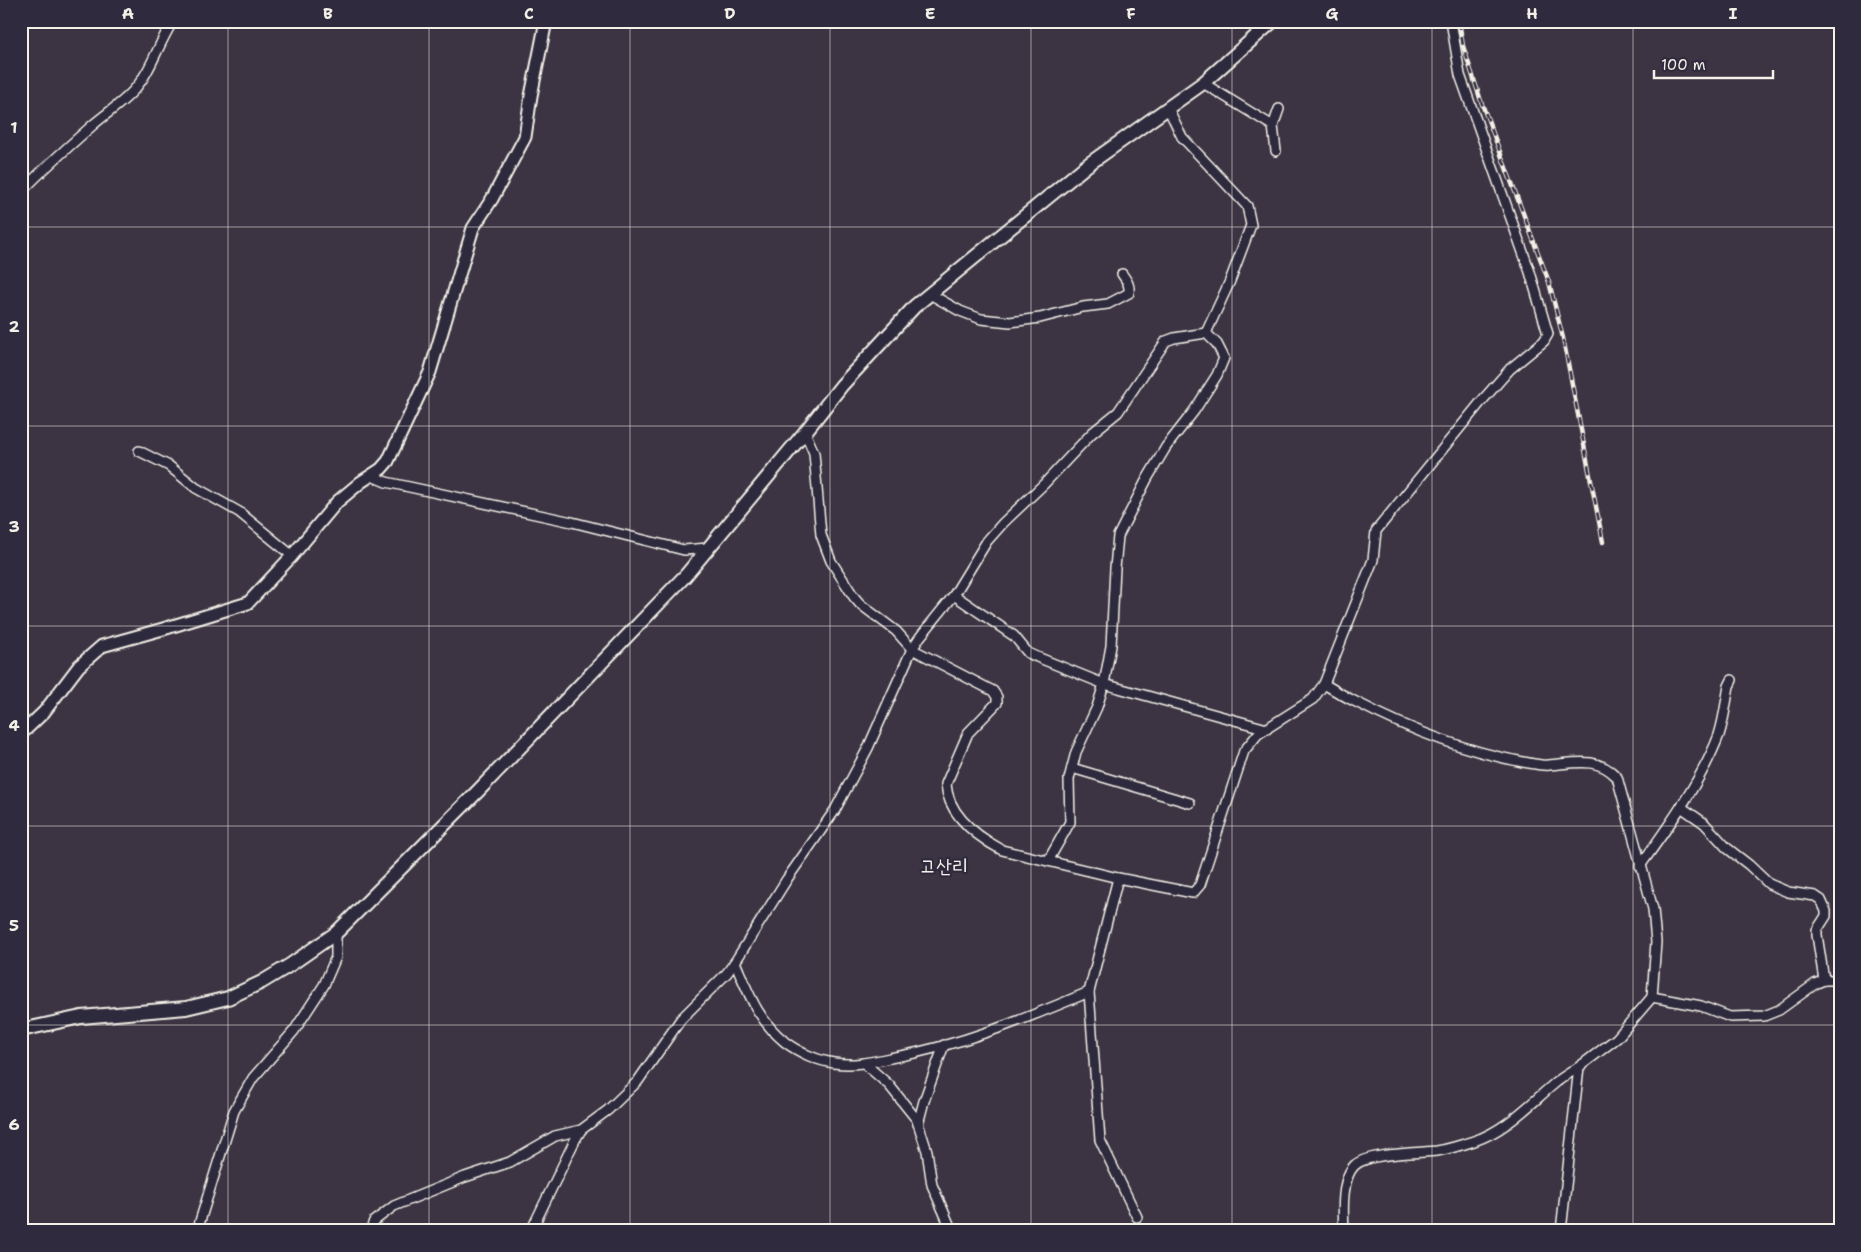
<svg xmlns="http://www.w3.org/2000/svg" width="1861" height="1252" viewBox="0 0 1861 1252" font-family="'Shantell Sans','Poor Story',sans-serif">
<style>
.lines{fill:none;stroke-linecap:round;stroke-linejoin:round}
.minor-casing{stroke:#f4f1e8;stroke-width:12}
.tertiary-casing{stroke:#f4f1e8;stroke-width:15}
.secondary-casing{stroke:#f4f1e8;stroke-width:16}
.minor{stroke:#2f2a3d;stroke-width:9}
.tertiary{stroke:#2f2a3d;stroke-width:11}
.secondary{stroke:#2f2a3d;stroke-width:12}
.rail-casing{stroke:#f4f1e8;stroke-width:4.5}
.rail{stroke:#2f2a3d;stroke-width:2.5;stroke-dasharray:8;stroke-linecap:butt}
.grid{fill:none;stroke:#f4f1e8;stroke-width:1;stroke-opacity:0.55}
.labels{text-anchor:middle;dominant-baseline:central;stroke-width:4.5;stroke-linejoin:round;paint-order:stroke}
.quarter-label{font-size:20px;fill:#f4f1e8;stroke:#2f2a3d}
.neatline{fill:none;stroke:#f4f1e8;stroke-width:2}
.grid-label{font-size:16px;text-anchor:middle;font-weight:bold;fill:#f4f1e8}
</style>
<rect width="100%" height="100%" fill="#3c3443"/>
<filter id="ink" filterUnits="userSpaceOnUse"><feTurbulence type="fractalNoise" baseFrequency=".02" numOctaves="2"/><feDisplacementMap in="SourceGraphic" scale="10" xChannelSelector="R" yChannelSelector="G"/><feConvolveMatrix kernelMatrix="1 2 1 2 8 2 1 2 1" color-interpolation-filters="sRGB"/></filter>
<g filter="url(#ink)">
<g class="lines">
<g class="minor-casing">
<g id="minor">
<polyline points="1203,83 1273,126 1276,151"/>
<polyline points="1168,108 1182,137 1247,206 1251,225 1230,281 1206,333"/>
<polyline points="1273,126 1279,109"/>
<path d="M21,192C44,168 69,146 94,124C107,113 121,104 133,91C151,72 158,44 173,21"/>
<path d="M930,294L960,311L981,319L1010,322L1040,318L1083,307L1108,304L1129,293C1130,285 1127,281 1122,274"/>
<path d="M805,432L814,453L821,535L831,561L854,597L860,604L896,631L912,649L993,691L997,697V703L968,733L946,784C948,815 978,837 1002,850L1118,878L1193,893L1200,885L1244,751L1258,734L1313,699L1324,684L1373,560L1376,531L1480,403L1510,369L1544,341L1548,334L1530,272L1460,75L1451,21"/>
<polyline points="139,451 169,466 196,488 239,512 289,553 291,557"/>
<polyline points="372,476 386,482 572,522 684,550 708,548"/>
<polyline points="954,595 1014,636 1028,653 1037,657 1104,684 1267,729"/>
<path d="M1324,684C1334,690 1344,696 1354,701C1408,729 1463,751 1523,762C1531,763 1541,766 1549,765C1575,763 1597,756 1617,777L1653,909L1656,942L1652,997L1617,1038L1579,1067L1561,1231"/>
<polyline points="1072,768 1190,803"/>
<polyline points="1681,807 1704,823 1727,848 1749,865 1769,884 1788,892 1815,896 1821,900 1826,911 1826,916 1817,930 1817,935 1824,980"/>
<path d="M1640,866C1668,827 1702,780 1719,735C1724,720 1726,702 1729,686L1732,680"/>
<polyline points="1118,878 1089,992 1100,1140 1137,1217"/>
<path d="M735,962C749,994 757,1019 785,1042C798,1052 818,1061 834,1063C853,1066 872,1062 890,1058C959,1046 1025,1019 1089,992"/>
<polyline points="1652,997 1701,1006 1730,1017 1764,1016 1779,1010 1815,984 1824,980 1840,980"/>
<polyline points="864,1063 889,1085 917,1120 927,1151 932,1185 952,1231"/>
<polyline points="918,1124 924,1101 944,1045"/>
<polyline points="197,1231 234,1111 253,1078 294,1031 324,985 336,957 336,933"/>
<polyline points="370,1231 374,1221 394,1206 465,1177 510,1162 555,1136 581,1130 608,1110 638,1081 681,1019 727,973 735,962 787,879 835,810 868,748 912,649 920,637 954,595 987,541 1003,523 1044,484 1092,433 1118,412 1166,341 1174,338 1206,333 1217,344 1224,358 1217,375 1194,411 1166,447 1147,479 1118,536 1115,568 1111,646 1104,684 1097,707 1076,752 1069,779 1070,822 1048,861"/>
<polyline points="531,1231 575,1140 581,1130"/>
<path d="M1344,1231C1343,1213 1341,1178 1355,1165C1368,1153 1418,1153 1437,1151C1449,1149 1462,1145 1474,1141C1505,1131 1529,1105 1554,1084C1561,1078 1570,1073 1579,1067"/>
</g>
</g>
<g class="tertiary-casing">
<polyline id="tertiary" points="21,734 44,712 79,666 102,646 163,629 248,603 291,557 337,502 361,482 381,469 388,461 430,372 473,228 492,199 525,137 531,96 546,21"/>
</g>
<g class="secondary-casing">
<polyline id="secondary" points="21,1030 81,1017 186,1008 228,998 262,982 290,965 336,933 478,791 686,575 805,432 842,385 915,306 1086,166 1203,83 1273,21"/>
</g>
<use href="#minor" class="minor"/>
<use href="#tertiary" class="tertiary"/>
<use href="#secondary" class="secondary"/>
<g class="rail-casing">
<polyline id="rail" points="1459,21 1463,46 1482,104 1549,282 1563,338 1603,542"/>
</g>
<use href="#rail" class="rail"/>
</g>
</g>
<path class="grid" d="M228,21V1231M429,21V1231M630,21V1231M830,21V1231M1031,21V1231M1232,21V1231M1432,21V1231M1633,21V1231M21,227H1840M21,426H1840M21,626H1840M21,826H1840M21,1025H1840"/>
<g class="labels">
<g class="quarter-label">
<text x="944" y="866">고산리</text>
</g>
</g>
<rect width="1861" height="1252" fill="none" stroke="#2f2a3d" stroke-width="55"/>
<path d="M1654 70v8h119v-8" fill="none" stroke="#f4f1e8" stroke-width="2.5"/>
<text x="1661" y="70" font-size="15" fill="#f4f1e8" stroke="#2f2a3d" stroke-width="4" paint-order="stroke">100 m</text>
<rect x="28" y="28" width="1806" height="1196" class="neatline"/>
<g class="grid-label">
<text x="128" y="19">A</text>
<text x="328" y="19">B</text>
<text x="529" y="19">C</text>
<text x="730" y="19">D</text>
<text x="930" y="19">E</text>
<text x="1131" y="19">F</text>
<text x="1332" y="19">G</text>
<text x="1532" y="19">H</text>
<text x="1733" y="19">I</text>
<text x="14" y="133">1</text>
<text x="14" y="332">2</text>
<text x="14" y="532">3</text>
<text x="14" y="731">4</text>
<text x="14" y="931">5</text>
<text x="14" y="1130">6</text>
</g>
</svg>
